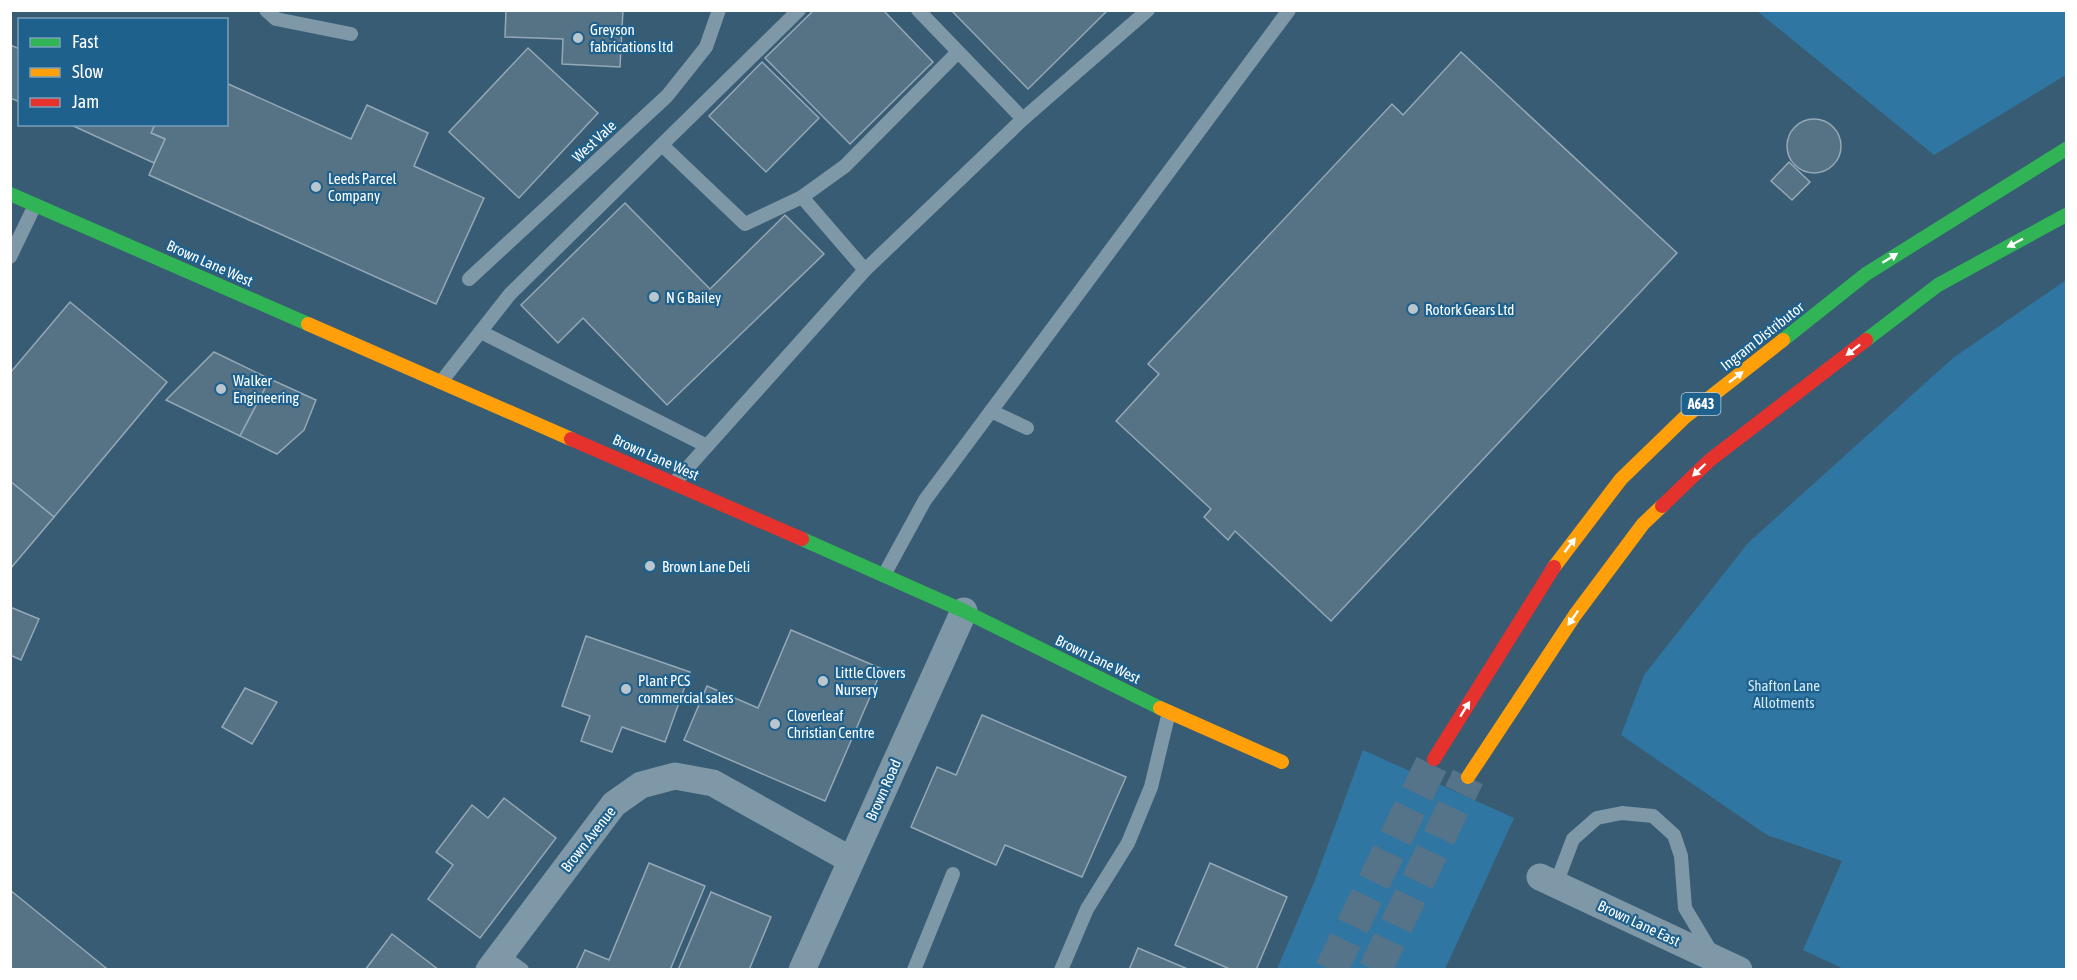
<svg xmlns="http://www.w3.org/2000/svg" width="2077" height="980" viewBox="0 0 2077 980" font-family="'Asap Condensed',sans-serif">
<style>
.green{fill:#3076a2}
.building{fill:#567386;stroke:#94a8b6;stroke-width:1.5}
.lines{fill:none;stroke-linecap:round;stroke-linejoin:round}
.highway-tunnel{stroke:#567489;stroke-width:33;stroke-dasharray:33 16;stroke-linecap:butt}
.lane{stroke:#7f98a7;stroke-width:14}
.street{stroke:#7f98a7;stroke-width:27}
.fast{stroke:#30b455;stroke-width:14}
.slow{stroke:#ff9f0a;stroke-width:14}
.jam{stroke:#e5322d;stroke-width:14}
.oneway{fill:#fff}
.poi-dot{fill:#b9c6ce;stroke:#1f618d;stroke-width:2}
.labels{text-anchor:middle;dominant-baseline:central;stroke-width:4.5;stroke-linejoin:round;paint-order:stroke}
.shield{fill:#1f618d;stroke:#bcd0dd;stroke-width:1.5}
.shield-label{font-size:14px;font-weight:bold;fill:#fff}
.poi-label{font-size:15px;fill:#fff;stroke:#1f618d;text-anchor:start}
.street-label{font-size:15px;fill:#fff;stroke:#1f618d}
.park-label{font-size:15px;fill:#d2eaf9;stroke:#1f618d}
</style>
<rect width="100%" height="100%" fill="#385c74"/>
<g class="green">
<polygon points="1757,11 2066,11 2066,75 1934,155"/>
<polygon points="2066,280 2066,969 1844,969 1803,950 1842,861 1767,835 1621,735 1644,675 1748,543 1953,358"/>
<polygon points="1363,750 1514,818 1445,969 1277,969 1315,880"/>
</g>
<g class="building">
<polygon points="506,10 623,10 620,67 562,64 563,39 505,37"/>
<polygon points="814,10 883,10 933,62 850,144 765,58"/>
<polygon points="951,10 1108,10 1028,89"/>
<polygon points="10,45 20,49 20,102 10,98"/>
<polygon points="528,48 598,113 519,198 449,132"/>
<polygon points="1461,52 1677,253 1331,621 1235,531 1228,540 1204,517 1211,509 1116,421 1159,374 1148,364 1392,104 1403,115"/>
<polygon points="762,62 819,118 766,172 709,116"/>
<polygon points="226,83 351,139 367,105 428,133 414,166 484,198 436,304 149,175 165,139 151,133 155,124 226,124"/>
<circle cx="1814" cy="146" r="27"/>
<polygon points="69,124 155,124 151,133 165,139 154,163"/>
<polygon points="1789,162 1810,182 1792,200 1771,181"/>
<polygon points="625,203 710,289 785,215 824,254 667,405 583,318 558,343 521,305"/>
<polygon points="70,302 167,382 54,517 10,481 10,373"/>
<polygon points="214,352 270,379 240,436 166,400"/>
<polygon points="270,379 316,400 304,430 277,454 240,436"/>
<polygon points="10,481 54,517 11,568 10,568"/>
<polygon points="10,607 39,619 21,660 10,655"/>
<polygon points="791,630 882,669 825,801 684,740 707,686 758,708"/>
<polygon points="586,636 690,672 665,742 622,727 612,752 581,741 590,716 562,706"/>
<polygon points="245,688 277,702 252,744 222,727"/>
<polygon points="982,715 1126,777 1082,877 1005,845 996,865 911,827 937,767 956,775"/>
<polygon points="504,798 556,838 480,938 428,899 453,865 436,852 472,805 488,818"/>
<polygon points="649,863 705,886 670,970 576,970 585,950 609,960"/>
<polygon points="1210,863 1287,897 1256,970 1232,970 1175,945"/>
<polygon points="10,890 106,968 104,970 10,970"/>
<polygon points="711,892 771,917 749,970 678,970"/>
<polygon points="392,934 439,970 365,970"/>
<polygon points="1138,948 1190,970 1129,970"/>
</g>
<g class="lines">
<g class="highway-tunnel">
<polyline points="1331,970 1434,759"/>
<polyline points="1375,970 1468,777"/>
</g>
<g class="lane">
<polyline points="266,10 276,19 351,34"/>
<polyline points="918,10 1023,119"/>
<polyline points="662,145 745,224 802,197 845,166 958,52"/>
<polyline points="802,197 865,270"/>
<polyline points="10,257 35,205"/>
<polyline points="469,279 667,96 706,47 719,10"/>
<polyline points="481,332 707,446 674,483"/>
<polyline points="441,382 510,294 799,10"/>
<polyline points="991,411 1027,428"/>
<polyline points="707,446 865,270 1023,119 1148,10"/>
<polyline points="884,575 925,500 1289,10"/>
<polyline points="1556,884 1573,839 1597,818 1622,813 1653,816 1674,835 1681,856 1685,908 1712,953"/>
<polyline points="500,954 522,970"/>
<polyline points="914,970 953,874"/>
<polyline points="1061,970 1087,909 1128,843 1151,787 1169,712"/>
</g>
<g class="street">
<polyline points="1540,877 1739,970"/>
<polyline points="489,970 614,804 641,785 675,776 713,783 851,860"/>
<polyline points="802,970 964,611"/>
</g>
<g class="fast">
<polyline points="10,194 308,324"/>
<polyline points="1783,340 1866,274 2066,149"/>
<polyline points="1866,340 1938,285 2066,215"/>
<polyline points="802,539 964,611 1160,708"/>
</g>
<g class="slow">
<polyline points="308,324 571,439"/>
<polyline points="1554,567 1621,479 1685,417 1783,340"/>
<polyline points="1160,708 1282,762"/>
<polyline points="1468,777 1575,615 1643,524 1662,506"/>
</g>
<g class="jam">
<polyline points="571,439 802,539"/>
<polyline points="1662,506 1710,460 1866,340"/>
<polyline points="1434,759 1554,567"/>
</g>
</g>
<defs><path id="oneway-solid" d="M-6-.8H1V-3.2L6.5 0L1 3.2V.8H-6Z" transform="scale(1.5)"/></defs>
<g class="oneway">
<use href="#oneway-solid" transform="translate(2015 243) rotate(152)"/>
<use href="#oneway-solid" transform="translate(1890 258) rotate(-32)"/>
<use href="#oneway-solid" transform="translate(1853 350) rotate(142)"/>
<use href="#oneway-solid" transform="translate(1736 377) rotate(-38)"/>
<use href="#oneway-solid" transform="translate(1699 470) rotate(136)"/>
<use href="#oneway-solid" transform="translate(1570 545) rotate(-53)"/>
<use href="#oneway-solid" transform="translate(1573 618) rotate(125)"/>
<use href="#oneway-solid" transform="translate(1465 709) rotate(-58)"/>
</g>
<g class="poi-dot">
<circle cx="578" cy="38" r="6"/>
<circle cx="316" cy="187" r="6"/>
<circle cx="654" cy="297" r="6"/>
<circle cx="1413" cy="309" r="6"/>
<circle cx="221" cy="389" r="6"/>
<circle cx="650" cy="566" r="6"/>
<circle cx="823" cy="681" r="6"/>
<circle cx="626" cy="689" r="6"/>
<circle cx="775" cy="724" r="6"/>
</g>
<g class="labels">
<rect class="shield" x="1681.5" y="393" width="39" height="22" rx="4.5"/>
<g class="shield-label">
<text x="1701" y="404">A643</text>
</g>
<g class="poi-label">
<text x="590" y="29">Greyson<tspan x="590" dy="17">fabrications ltd</tspan></text>
<text x="328" y="178">Leeds Parcel<tspan x="328" dy="17">Company</tspan></text>
<text x="666" y="297">N G Bailey</text>
<text x="1425" y="309">Rotork Gears Ltd</text>
<text x="233" y="380">Walker<tspan x="233" dy="17">Engineering</tspan></text>
<text x="662" y="566">Brown Lane Deli</text>
<text x="835" y="672">Little Clovers<tspan x="835" dy="17">Nursery</tspan></text>
<text x="638" y="680">Plant PCS<tspan x="638" dy="17">commercial sales</tspan></text>
<text x="787" y="715">Cloverleaf<tspan x="787" dy="17">Christian Centre</tspan></text>
</g>
<g class="street-label">
<text transform="translate(594 141) rotate(-43)">West Vale</text>
<text transform="translate(210 263) rotate(24)">Brown Lane West</text>
<text transform="translate(1762 336) rotate(-38)">Ingram Distributor</text>
<text transform="translate(656 457) rotate(24)">Brown Lane West</text>
<text transform="translate(1098 659) rotate(26)">Brown Lane West</text>
<text transform="translate(883 790) rotate(-66)">Brown Road</text>
<text transform="translate(588 839) rotate(-52)">Brown Avenue</text>
<text transform="translate(1639 923) rotate(25)">Brown Lane East</text>
</g>
<g class="park-label">
<text x="1784" y="685">Shafton Lane<tspan x="1784" dy="17">Allotments</tspan></text>
</g>
</g>
<rect width="2077" height="980" fill="none" stroke="#ffffff" stroke-width="24"/>
<rect x="18" y="18" width="210" height="108" fill="#1f618d" stroke="#79a0bb" stroke-width="1.5"/>
<rect x="30" y="38" width="30" height="9" fill="#30b455" stroke="#79a0bb" stroke-width="1.5"/>
<text x="72" y="48" font-size="18" fill="#ffffff">Fast</text>
<rect x="30" y="68" width="30" height="9" fill="#ff9f0a" stroke="#79a0bb" stroke-width="1.5"/>
<text x="72" y="78" font-size="18" fill="#ffffff">Slow</text>
<rect x="30" y="98" width="30" height="9" fill="#e5322d" stroke="#79a0bb" stroke-width="1.5"/>
<text x="72" y="108" font-size="18" fill="#ffffff">Jam</text>
</svg>
